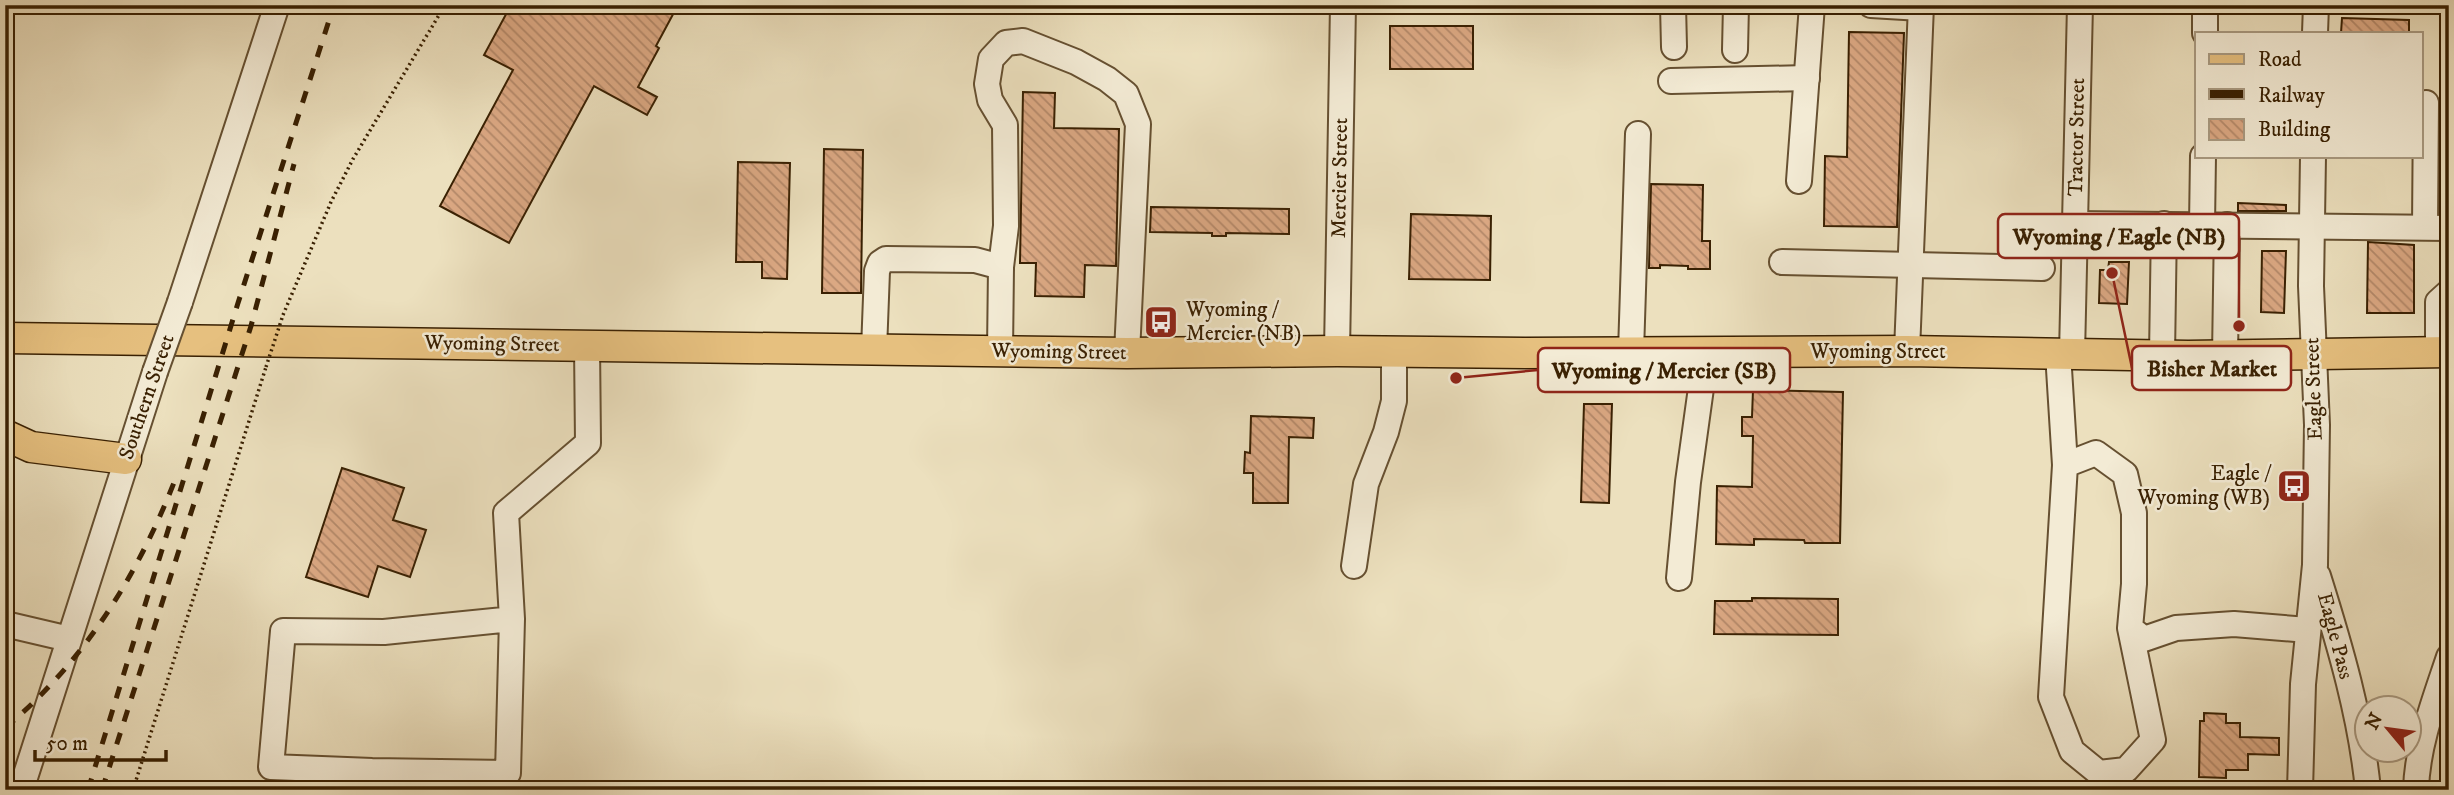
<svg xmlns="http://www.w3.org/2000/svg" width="2454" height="795" viewBox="0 0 2454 795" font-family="'IM FELL DW Pica',serif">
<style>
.building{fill:url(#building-back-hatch);stroke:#392002;stroke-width:2}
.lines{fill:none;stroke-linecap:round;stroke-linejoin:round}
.minor-casing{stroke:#665031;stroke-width:28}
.major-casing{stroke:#392002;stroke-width:33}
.path{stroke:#392002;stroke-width:3.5;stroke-dasharray:2 3.5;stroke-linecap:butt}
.minor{stroke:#f3ebd5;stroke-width:24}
.major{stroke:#e6c07f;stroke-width:30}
.rail{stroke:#392002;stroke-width:5;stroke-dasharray:12 12;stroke-linecap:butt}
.minor-bridge-casing{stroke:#665031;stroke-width:28;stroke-linecap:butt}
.path-bridge{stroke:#392002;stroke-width:3.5;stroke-dasharray:2 3.5;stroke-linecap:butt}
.minor-bridge{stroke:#f3ebd5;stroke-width:24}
.labels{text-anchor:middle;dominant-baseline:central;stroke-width:5;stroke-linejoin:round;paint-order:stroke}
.street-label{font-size:21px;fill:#392002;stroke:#f3ebd5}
.poi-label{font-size:21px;fill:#392002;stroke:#f3ebd5;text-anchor:start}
.leader{fill:none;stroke:#8f2418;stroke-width:2.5}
.callout-dot{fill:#8f2418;stroke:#f3ebd5;stroke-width:2.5}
.callout{fill:#f3ebd5;stroke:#8f2418;stroke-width:2.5}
.callout-label{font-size:23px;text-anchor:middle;font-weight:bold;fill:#392002}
</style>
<defs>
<pattern id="building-back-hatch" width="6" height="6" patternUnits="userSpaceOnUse" patternTransform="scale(1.75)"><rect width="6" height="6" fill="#dba883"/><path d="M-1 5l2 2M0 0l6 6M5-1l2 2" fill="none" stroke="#b38869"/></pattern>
</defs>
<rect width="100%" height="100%" fill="#ece0be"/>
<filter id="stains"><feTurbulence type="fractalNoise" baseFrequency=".00286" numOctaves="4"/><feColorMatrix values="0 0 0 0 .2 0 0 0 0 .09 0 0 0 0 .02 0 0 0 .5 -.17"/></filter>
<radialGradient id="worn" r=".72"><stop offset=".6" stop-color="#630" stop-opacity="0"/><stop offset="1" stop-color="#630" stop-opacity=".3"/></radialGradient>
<g class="building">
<polygon points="511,5 678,5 656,46 659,48 638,87 657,97 647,115 594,86 509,243 440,206 513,70 484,55"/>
<polygon points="2342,18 2409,20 2409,33 2341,33"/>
<rect x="1390" y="26" width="83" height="43"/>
<polygon points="1849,32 1904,33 1897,227 1824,226 1825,156 1847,157"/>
<polygon points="1023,92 1055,93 1054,128 1119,129 1116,266 1085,265 1084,297 1035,296 1036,263 1020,263"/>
<polygon points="824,149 863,150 861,293 822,293"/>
<polygon points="738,162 790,163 787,279 762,278 762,262 736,262"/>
<polygon points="1651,184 1703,185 1702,241 1710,241 1710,269 1688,269 1688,266 1660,265 1660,268 1649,268"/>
<polygon points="2238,203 2286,205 2286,211 2238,211"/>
<polygon points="1151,207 1289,209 1289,234 1226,233 1226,236 1212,236 1212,233 1150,232"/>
<polygon points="1411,214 1491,216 1490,280 1409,279"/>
<polygon points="2368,242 2414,245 2414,313 2367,313"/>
<polygon points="2262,251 2286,251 2284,313 2261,312"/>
<polygon points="2109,262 2129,262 2127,304 2099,303 2100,270 2108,270"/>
<polygon points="1753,390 1843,392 1840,543 1805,543 1804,540 1754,539 1754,545 1716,544 1717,486 1752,487 1753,436 1742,436 1742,417 1752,417"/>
<polygon points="1584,404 1612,404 1609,503 1581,502"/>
<polygon points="1251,416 1314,418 1313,438 1289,437 1288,503 1253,503 1253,473 1244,473 1245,452 1250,453"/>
<polygon points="342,468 404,488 393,520 426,530 410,577 378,566 368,597 306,577"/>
<polygon points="1752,598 1838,599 1838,635 1714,634 1715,601 1752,601"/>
<polygon points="2204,713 2226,714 2226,723 2240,723 2240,737 2279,738 2279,755 2248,754 2248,770 2226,770 2226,778 2199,777 2200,721 2204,721"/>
</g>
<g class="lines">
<g class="minor-casing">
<g id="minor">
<polyline points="1673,5 1674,47"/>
<polyline points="1871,5 1921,8"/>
<polyline points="2205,33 2205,5"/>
<polyline points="2315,33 2316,5"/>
<polyline points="1735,50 1736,5"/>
<polyline points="1671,81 1807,78"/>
<polyline points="1799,181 1812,5"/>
<polyline points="2075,224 2449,228"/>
<polyline points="2202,225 2203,156"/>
<polyline points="2425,227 2426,103"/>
<polyline points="1782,262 2042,268"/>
<polyline points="1001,267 1006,226 1005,125 990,100 987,84 991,59 1006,43 1023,41 1076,62 1107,79 1126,94 1138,124 1127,353"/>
<polyline points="180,302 277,5"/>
<polyline points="874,350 877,271 880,263 886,259 975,260 1001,267 1000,351"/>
<polyline points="1337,351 1343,5"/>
<polyline points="1907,351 1921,5"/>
<polyline points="1631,352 1638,134"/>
<polyline points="2438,352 2438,302 2449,292"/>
<polyline points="2058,353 2065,465"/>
<polyline points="2072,354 2080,5"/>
<polyline points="2162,355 2164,224"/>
<polyline points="2225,356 2227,225"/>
<polyline points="1354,566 1366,484 1386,432 1394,401 1394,351"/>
<path d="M2318,576C2340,646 2361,717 2368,790"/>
<polyline points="1679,578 1688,482 1701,388 1698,352"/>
<polyline points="512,619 384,632 283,631 271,767 372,771 508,773 512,619 506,513 588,443 587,345"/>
<polyline points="5,624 69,639"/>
<polyline points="2130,628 2153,740 2126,770 2099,773 2072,751 2051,697 2065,465 2096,453 2125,474 2134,513 2134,584 2130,628 2144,639 2176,628 2234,624 2308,630"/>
<polyline points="21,790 155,372"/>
<polyline points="2300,790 2303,684 2315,565 2317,425 2311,286 2313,156"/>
<path d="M2416,790C2417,745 2435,699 2449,657"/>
</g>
</g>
<g class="major-casing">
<g id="major">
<polyline points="5,338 1127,353 1337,351 1525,353 1907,351 2188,356 2449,352"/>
<polyline points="5,435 31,447 126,459"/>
</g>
</g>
<g class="path">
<polyline points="283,315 331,202 353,159 445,5"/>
<polyline points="133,790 266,367"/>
</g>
<use href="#minor" class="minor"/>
<use href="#major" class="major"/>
<g class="rail">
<path d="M5,728C84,662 138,575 175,480"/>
<polyline points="88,790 238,303 334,5"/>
<polyline points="102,790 251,326 294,164"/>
</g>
<g class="minor-bridge-casing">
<polyline id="minor-bridge" points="155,372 180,302"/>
</g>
<polyline class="path-bridge" points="266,367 283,315"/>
<use href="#minor-bridge" class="minor-bridge"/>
</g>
<defs>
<g id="bus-square" transform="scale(1.75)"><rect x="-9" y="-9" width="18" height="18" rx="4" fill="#8f2418" stroke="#f3ebd5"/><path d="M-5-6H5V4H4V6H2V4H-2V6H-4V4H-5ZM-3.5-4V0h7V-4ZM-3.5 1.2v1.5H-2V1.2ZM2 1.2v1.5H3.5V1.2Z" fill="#fff"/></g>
</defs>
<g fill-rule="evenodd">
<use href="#bus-square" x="1161" y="322"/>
<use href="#bus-square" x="2294" y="486"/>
</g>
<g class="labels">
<g class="street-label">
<text transform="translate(2077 137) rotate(-89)">Tractor Street</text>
<text transform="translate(1340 178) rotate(-89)">Mercier Street</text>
<text transform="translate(492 344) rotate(1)">Wyoming Street</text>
<text transform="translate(1059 352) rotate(1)">Wyoming Street</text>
<text x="1878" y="352">Wyoming Street</text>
<text transform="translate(2314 389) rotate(-92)">Eagle Street</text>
<text transform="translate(147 397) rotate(-71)">Southern Street</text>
<text transform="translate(2335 636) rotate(75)">Eagle Pass</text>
</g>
<g class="poi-label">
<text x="1186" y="310">Wyoming /<tspan x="1186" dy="24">Mercier (NB)</tspan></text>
<text x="2270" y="474" text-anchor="end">Eagle /<tspan x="2270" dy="24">Wyoming (WB)</tspan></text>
</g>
</g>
<path class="leader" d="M2239 326L2239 236M2112 273L2132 368M1456 378L1538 370"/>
<g class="callout-dot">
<circle cx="2239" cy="326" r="7"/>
<circle cx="2112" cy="273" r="7"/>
<circle cx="1456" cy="378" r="7"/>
</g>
<g class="callout">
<rect x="1998" y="214" width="241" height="44" rx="7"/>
<rect x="2132" y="346" width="159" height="44" rx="7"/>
<rect x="1538" y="348" width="252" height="44" rx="7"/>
</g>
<g class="callout-label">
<text x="2119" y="244">Wyoming / Eagle (NB)</text>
<text x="2212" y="376">Bisher Market</text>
<text x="1664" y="378">Wyoming / Mercier (SB)</text>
</g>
<rect width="2454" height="795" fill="none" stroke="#ece0be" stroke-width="28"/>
<rect x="7" y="7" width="2440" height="781" fill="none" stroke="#392002" stroke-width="3.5"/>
<rect x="14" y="14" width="2426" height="767" fill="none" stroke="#392002" stroke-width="2"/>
<rect x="2195" y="32" width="228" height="126" fill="#f3ebd5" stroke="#a99a81" stroke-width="2"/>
<rect x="2209" y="54" width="35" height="10" fill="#e6c07f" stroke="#a99a81" stroke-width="2"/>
<text x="2258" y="66" font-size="21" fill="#392002">Road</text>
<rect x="2209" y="89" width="35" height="10" fill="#392002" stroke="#a99a81" stroke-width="2"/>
<text x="2258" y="102" font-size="21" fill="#392002">Railway</text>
<rect x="2209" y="119" width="35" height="21" fill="url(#building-back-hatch)" stroke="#a99a81" stroke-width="2"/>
<text x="2258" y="136" font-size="21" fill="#392002">Building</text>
<g transform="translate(2388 729) rotate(299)"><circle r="33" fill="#f3ebd5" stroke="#a99a81" stroke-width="2"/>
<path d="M0-5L12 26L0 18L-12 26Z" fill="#8f2418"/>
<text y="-10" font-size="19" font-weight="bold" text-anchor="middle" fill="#392002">N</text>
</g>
<path d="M35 750v10h131v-10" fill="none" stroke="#392002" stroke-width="3.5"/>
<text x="46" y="750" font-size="21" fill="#392002" stroke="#f3ebd5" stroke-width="5" paint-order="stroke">50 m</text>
<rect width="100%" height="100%" filter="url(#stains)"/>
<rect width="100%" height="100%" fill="url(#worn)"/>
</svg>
